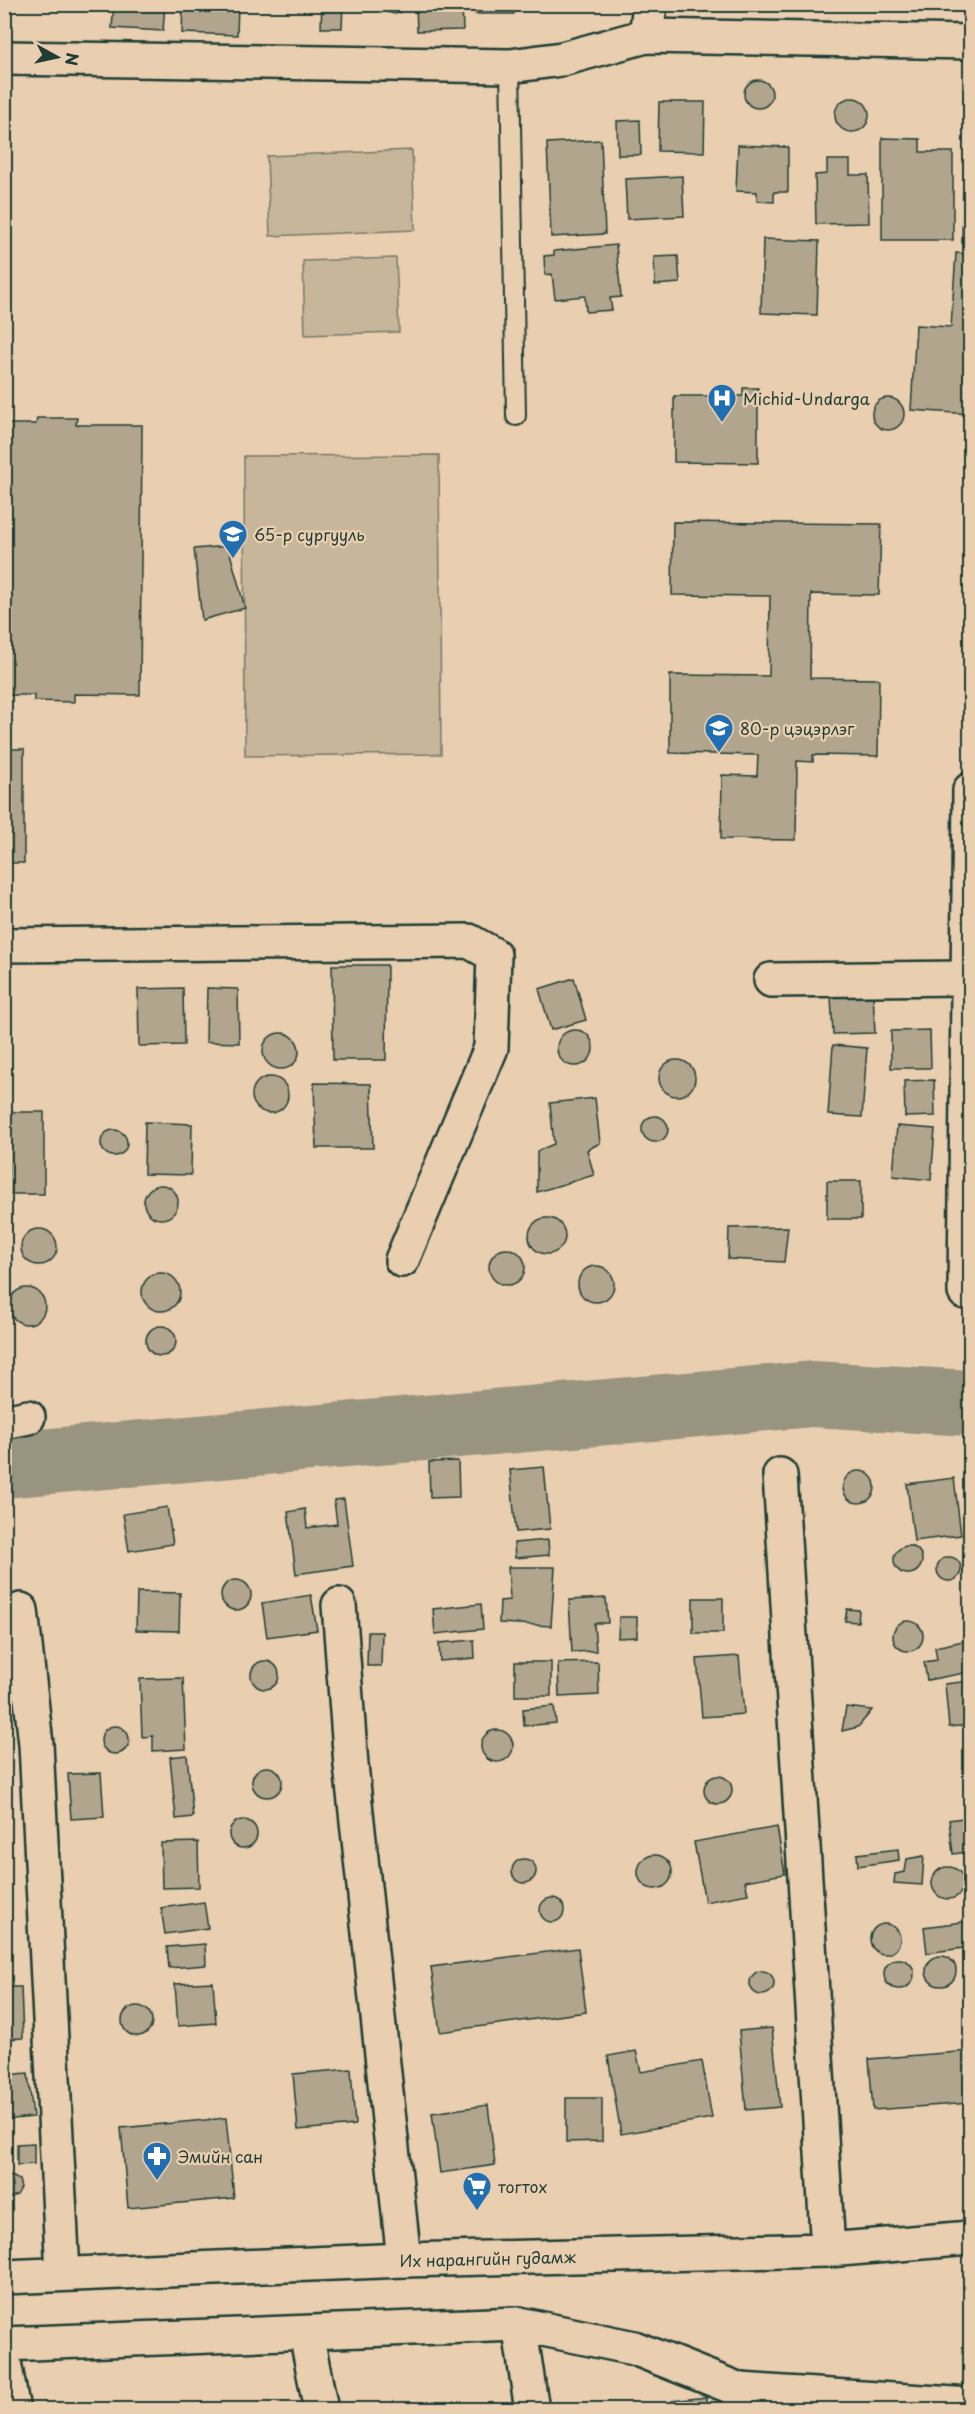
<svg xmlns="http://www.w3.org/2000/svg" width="975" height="2414" viewBox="0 0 975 2414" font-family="'Playpen Sans',sans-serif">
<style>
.green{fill:#c8b69b;stroke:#747a68;stroke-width:1.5}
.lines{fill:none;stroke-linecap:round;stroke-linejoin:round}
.river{stroke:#99947f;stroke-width:66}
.building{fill:#b2a58d;stroke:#1f3d34;stroke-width:1.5}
.lane-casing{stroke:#1f3d34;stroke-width:22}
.street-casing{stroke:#1f3d34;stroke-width:38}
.secondary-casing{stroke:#1f3d34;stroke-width:38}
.lane{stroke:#e9ceb0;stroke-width:18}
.street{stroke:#e9ceb0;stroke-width:33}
.secondary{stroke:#e9ceb0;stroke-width:33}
.labels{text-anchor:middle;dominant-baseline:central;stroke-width:4.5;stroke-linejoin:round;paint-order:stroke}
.poi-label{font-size:16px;fill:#1f3d34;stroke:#e9ceb0;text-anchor:start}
.street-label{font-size:16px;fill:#1f3d34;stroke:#e9ceb0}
</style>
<rect width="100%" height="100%" fill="#e9ceb0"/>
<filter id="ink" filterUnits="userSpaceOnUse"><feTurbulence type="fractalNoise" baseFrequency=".0167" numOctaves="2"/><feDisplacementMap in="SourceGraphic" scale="12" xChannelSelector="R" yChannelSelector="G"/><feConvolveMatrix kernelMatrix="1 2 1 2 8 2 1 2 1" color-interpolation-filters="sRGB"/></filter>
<g filter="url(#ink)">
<g class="green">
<polygon points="412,150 415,230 270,236 267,156"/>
<polygon points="396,258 399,332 305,335 303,261"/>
<polygon points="439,455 441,754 245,756 244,456"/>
</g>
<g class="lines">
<polyline class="river" points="4,1465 813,1394 970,1403"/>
</g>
<g class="building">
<polygon points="114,4 165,4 163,31 112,28"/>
<polygon points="183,4 238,4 237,35 182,33"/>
<polygon points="322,4 343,4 342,28 321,28"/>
<polygon points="377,4 408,4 401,12 395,14 382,11"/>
<polygon points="416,4 462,4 463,30 417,31"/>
<rect x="475" y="4" width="39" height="10"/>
<circle cx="758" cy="94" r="14"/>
<circle cx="852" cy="115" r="17"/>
<polygon points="659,102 705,102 704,152 658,151"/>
<polygon points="640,120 641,155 618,155 617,121"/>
<polygon points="882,138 920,139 920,152 953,152 953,240 882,240"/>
<polygon points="601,140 605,234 551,237 547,143"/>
<polygon points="738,145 788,147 788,192 774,192 774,202 757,201 757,192 736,191"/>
<polygon points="827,160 850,160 850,175 868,175 869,223 816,224 815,175 827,174"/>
<polygon points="682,176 684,216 627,219 625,179"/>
<polygon points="963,193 970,194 970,243 962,243"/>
<polygon points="763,239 819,241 817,315 761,313"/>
<polygon points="616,245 621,297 610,298 612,310 586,312 585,296 555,299 552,274 545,275 544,256 554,255 554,251"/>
<polygon points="956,253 970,254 970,414 911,410 916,325 951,327"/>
<polygon points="678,256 680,283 655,285 654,257"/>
<polygon points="743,388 758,388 758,463 674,462 674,396 743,396"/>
<circle cx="888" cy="414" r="16"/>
<polygon points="37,418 77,418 76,425 142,425 140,695 74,694 74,702 34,701 34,695 4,695 4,424 36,424"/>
<polygon points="673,522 881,524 879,595 811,594 810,678 879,679 878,756 813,755 813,762 797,761 796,840 721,839 722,775 757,776 758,755 670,753 670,675 769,676 770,596 672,595"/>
<polygon points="228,546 245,608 202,620 194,549"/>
<rect x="4" y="749" width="20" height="114"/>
<polygon points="332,965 387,965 386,1060 333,1060"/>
<polygon points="574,978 586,1020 551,1030 539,989"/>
<polygon points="183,988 184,1045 139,1046 138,989"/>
<polygon points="207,988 238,989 239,1043 206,1042"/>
<polygon points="873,994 875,1033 833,1034 831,996"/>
<circle cx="575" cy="1048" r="18"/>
<polygon points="930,1030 931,1068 891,1068 891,1031"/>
<circle cx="281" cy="1051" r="18"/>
<polygon points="833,1045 867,1048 862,1117 828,1115"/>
<circle cx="677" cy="1078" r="18"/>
<circle cx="270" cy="1095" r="18"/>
<polygon points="934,1080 935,1116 905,1117 904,1081"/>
<polygon points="314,1083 371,1084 373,1148 316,1148"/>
<polygon points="595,1098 600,1143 587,1150 594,1175 537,1192 537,1151 554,1144 550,1103"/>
<rect x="8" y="1112" width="36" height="82"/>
<circle cx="655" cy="1129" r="13"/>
<polygon points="145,1122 192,1124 191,1175 144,1174"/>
<polygon points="897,1126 935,1129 931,1180 893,1176"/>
<circle cx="114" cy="1143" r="13"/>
<rect x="827" y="1181" width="34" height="38"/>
<circle cx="161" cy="1202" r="17"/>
<circle cx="547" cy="1236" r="18"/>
<polygon points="788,1227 784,1262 728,1259 729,1228"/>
<circle cx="39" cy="1247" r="18"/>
<circle cx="507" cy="1267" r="18"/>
<circle cx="596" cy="1284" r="18"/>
<circle cx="161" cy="1292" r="19"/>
<circle cx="27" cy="1306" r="18"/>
<circle cx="161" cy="1341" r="15"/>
<polygon points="458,1461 459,1497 430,1498 429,1462"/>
<polygon points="544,1467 550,1529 516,1532 510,1470"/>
<circle cx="859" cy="1487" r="16"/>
<polygon points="954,1478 961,1535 914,1541 907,1484"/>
<polygon points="344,1499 353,1566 296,1574 288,1512 305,1509 307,1528 337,1524 334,1500"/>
<polygon points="167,1507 173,1544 129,1551 123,1514"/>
<polygon points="548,1540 549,1555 515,1558 514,1543"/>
<circle cx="908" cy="1560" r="14"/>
<circle cx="949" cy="1569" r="12"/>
<polygon points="508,1567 555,1567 551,1626 499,1623 500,1601 510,1600"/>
<circle cx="236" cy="1595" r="15"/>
<polygon points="137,1592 180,1593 179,1631 136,1630"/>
<polygon points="311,1595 317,1630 267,1637 262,1603"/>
<polygon points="606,1598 608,1623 594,1623 596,1651 572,1652 569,1600"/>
<rect x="693" y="1598" width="30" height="35"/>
<polygon points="481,1604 483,1629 435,1634 433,1609"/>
<polygon points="847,1609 859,1610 858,1622 845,1621"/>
<polygon points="619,1617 637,1617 637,1637 618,1638"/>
<circle cx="908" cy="1636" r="15"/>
<polygon points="368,1632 382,1632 381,1666 367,1666"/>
<polygon points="474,1640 475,1658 440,1661 439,1643"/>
<polygon points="968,1640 970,1672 927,1680 924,1662 937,1660 935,1647"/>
<polygon points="739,1656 744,1714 702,1717 697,1659"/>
<circle cx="265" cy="1675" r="14"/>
<rect x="515" y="1662" width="36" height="34"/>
<polygon points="598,1662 599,1695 559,1697 558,1663"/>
<polygon points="183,1678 186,1749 153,1751 153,1736 142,1737 140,1679"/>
<polygon points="970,1681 970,1725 949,1727 945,1684"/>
<polygon points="554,1706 556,1723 524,1726 523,1709"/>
<polygon points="846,1707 872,1710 858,1727 842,1731"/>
<circle cx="115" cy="1740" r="14"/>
<circle cx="497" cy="1746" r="16"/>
<polygon points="187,1755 193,1817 176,1819 170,1757"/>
<circle cx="267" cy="1782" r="15"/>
<polygon points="101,1773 104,1817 71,1819 68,1774"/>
<circle cx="718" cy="1790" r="14"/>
<polygon points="970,1817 970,1859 969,1852 953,1854 949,1820"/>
<circle cx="243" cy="1834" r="14"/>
<polygon points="777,1827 785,1874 745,1881 748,1894 705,1902 694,1842"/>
<polygon points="198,1842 199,1887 162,1888 161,1843"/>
<polygon points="898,1849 899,1860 858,1866 857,1854"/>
<circle cx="655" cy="1872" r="17"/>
<polygon points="924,1856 922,1885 894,1883 895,1874 905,1872 907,1859"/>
<circle cx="524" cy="1871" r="12"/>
<circle cx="948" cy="1883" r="16"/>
<circle cx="552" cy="1910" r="12"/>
<polygon points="204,1902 208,1928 165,1934 161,1908"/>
<polygon points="970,1921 970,1947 927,1953 924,1927"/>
<circle cx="885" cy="1939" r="15"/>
<polygon points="205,1944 206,1965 169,1968 167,1947"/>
<polygon points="578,1948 586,2012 440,2032 431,1967"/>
<circle cx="941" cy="1971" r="15"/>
<circle cx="899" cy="1974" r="15"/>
<circle cx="762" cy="1983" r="12"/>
<polygon points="213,1982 216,2023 178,2026 175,1984"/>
<polygon points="4,1987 21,1987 23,2038 4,2039"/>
<circle cx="137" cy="2021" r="15"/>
<polygon points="772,2028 780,2107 746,2110 739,2031"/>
<polygon points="636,2051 641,2072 702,2061 712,2118 621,2134 608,2056"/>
<polygon points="970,2051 970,2103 873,2110 869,2059"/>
<polygon points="351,2069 355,2125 298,2130 293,2074"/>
<polygon points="28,2073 33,2117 4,2120 4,2075"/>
<polygon points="566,2098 602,2098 602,2141 566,2142"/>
<polygon points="488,2105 495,2165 440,2173 432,2113"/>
<polygon points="226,2118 234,2198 128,2208 121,2128"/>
<polygon points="34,2143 34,2164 17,2165 17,2144"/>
<polygon points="10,2175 19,2180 21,2188 17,2195 10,2198 4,2197 4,2176"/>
<polygon points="706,2397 707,2410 672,2410 672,2401"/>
</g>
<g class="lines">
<g class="lane-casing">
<polyline id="lane" points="510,66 516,416"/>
</g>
<g class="street-casing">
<g id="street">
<polyline points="646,36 650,4"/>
<polyline points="4,58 510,66 562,59 646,36 970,42"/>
<polyline points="4,945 469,941 494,955 491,1048 402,1260"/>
<polyline points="771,980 967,978"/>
<polyline points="965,1292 970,790"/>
<polyline points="4,1422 28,1417"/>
<polyline points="780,1475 828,2250"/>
<polyline points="339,1605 351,1765 404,2260"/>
<polyline points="21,1610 36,1744 63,2274"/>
<polyline points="519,2324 532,2410"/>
<polyline points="306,2333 321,2410"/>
<polyline points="4,2344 519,2324 634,2348 740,2390 970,2405"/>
<polyline points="4,2362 13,2410"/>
</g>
</g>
<g class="secondary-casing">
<g id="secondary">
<path id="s1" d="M4,2277L404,2260L828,2250L970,2238"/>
</g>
</g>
<use href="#lane" class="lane"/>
<use href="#street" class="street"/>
<use href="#secondary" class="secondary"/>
</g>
</g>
<defs>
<g id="hospital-pin" transform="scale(1.5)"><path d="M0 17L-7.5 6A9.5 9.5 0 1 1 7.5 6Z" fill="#1f6fb2" stroke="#e9ceb0"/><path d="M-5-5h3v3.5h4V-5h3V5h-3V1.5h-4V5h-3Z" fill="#fff"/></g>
<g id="school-pin" transform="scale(1.5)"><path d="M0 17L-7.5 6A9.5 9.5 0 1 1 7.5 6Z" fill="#1f6fb2" stroke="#e9ceb0"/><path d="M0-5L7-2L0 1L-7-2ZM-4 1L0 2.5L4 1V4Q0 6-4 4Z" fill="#fff"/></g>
<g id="pharmacy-pin" transform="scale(1.5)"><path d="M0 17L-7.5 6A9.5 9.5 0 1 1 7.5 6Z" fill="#1f6fb2" stroke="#e9ceb0"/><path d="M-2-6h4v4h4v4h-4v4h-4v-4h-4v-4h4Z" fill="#fff"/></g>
<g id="supermarket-pin" transform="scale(1.5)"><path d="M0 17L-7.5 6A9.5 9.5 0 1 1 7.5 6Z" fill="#1f6fb2" stroke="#e9ceb0"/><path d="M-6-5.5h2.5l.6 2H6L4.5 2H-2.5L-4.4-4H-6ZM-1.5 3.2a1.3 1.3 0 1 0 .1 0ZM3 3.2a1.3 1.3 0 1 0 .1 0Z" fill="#fff"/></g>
</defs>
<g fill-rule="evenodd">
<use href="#hospital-pin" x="722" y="398"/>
<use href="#school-pin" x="233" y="534"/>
<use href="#school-pin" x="719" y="728"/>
<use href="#pharmacy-pin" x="157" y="2156"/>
<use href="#supermarket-pin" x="477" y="2186"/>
</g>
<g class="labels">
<g class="poi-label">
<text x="743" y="398">Michid-Undarga</text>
<text x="254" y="534">65-р сургууль</text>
<text x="740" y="728">80-р цэцэрлэг</text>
<text x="178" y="2156">Эмийн сан</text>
<text x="498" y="2186">тогтох</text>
</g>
<g class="street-label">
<text stroke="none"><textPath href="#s1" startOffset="484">Их нарангийн гудамж</textPath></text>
</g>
</g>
<rect width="975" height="2414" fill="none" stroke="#e9ceb0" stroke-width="24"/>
<rect x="12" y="12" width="951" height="2390" fill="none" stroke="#1f3d34" stroke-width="2" filter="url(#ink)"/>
<g transform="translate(57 57) rotate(98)" stroke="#e9ceb0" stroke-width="4.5" paint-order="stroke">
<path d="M0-4.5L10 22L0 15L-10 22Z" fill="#1f3d34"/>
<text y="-9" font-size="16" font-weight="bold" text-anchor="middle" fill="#1f3d34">N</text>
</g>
</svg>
